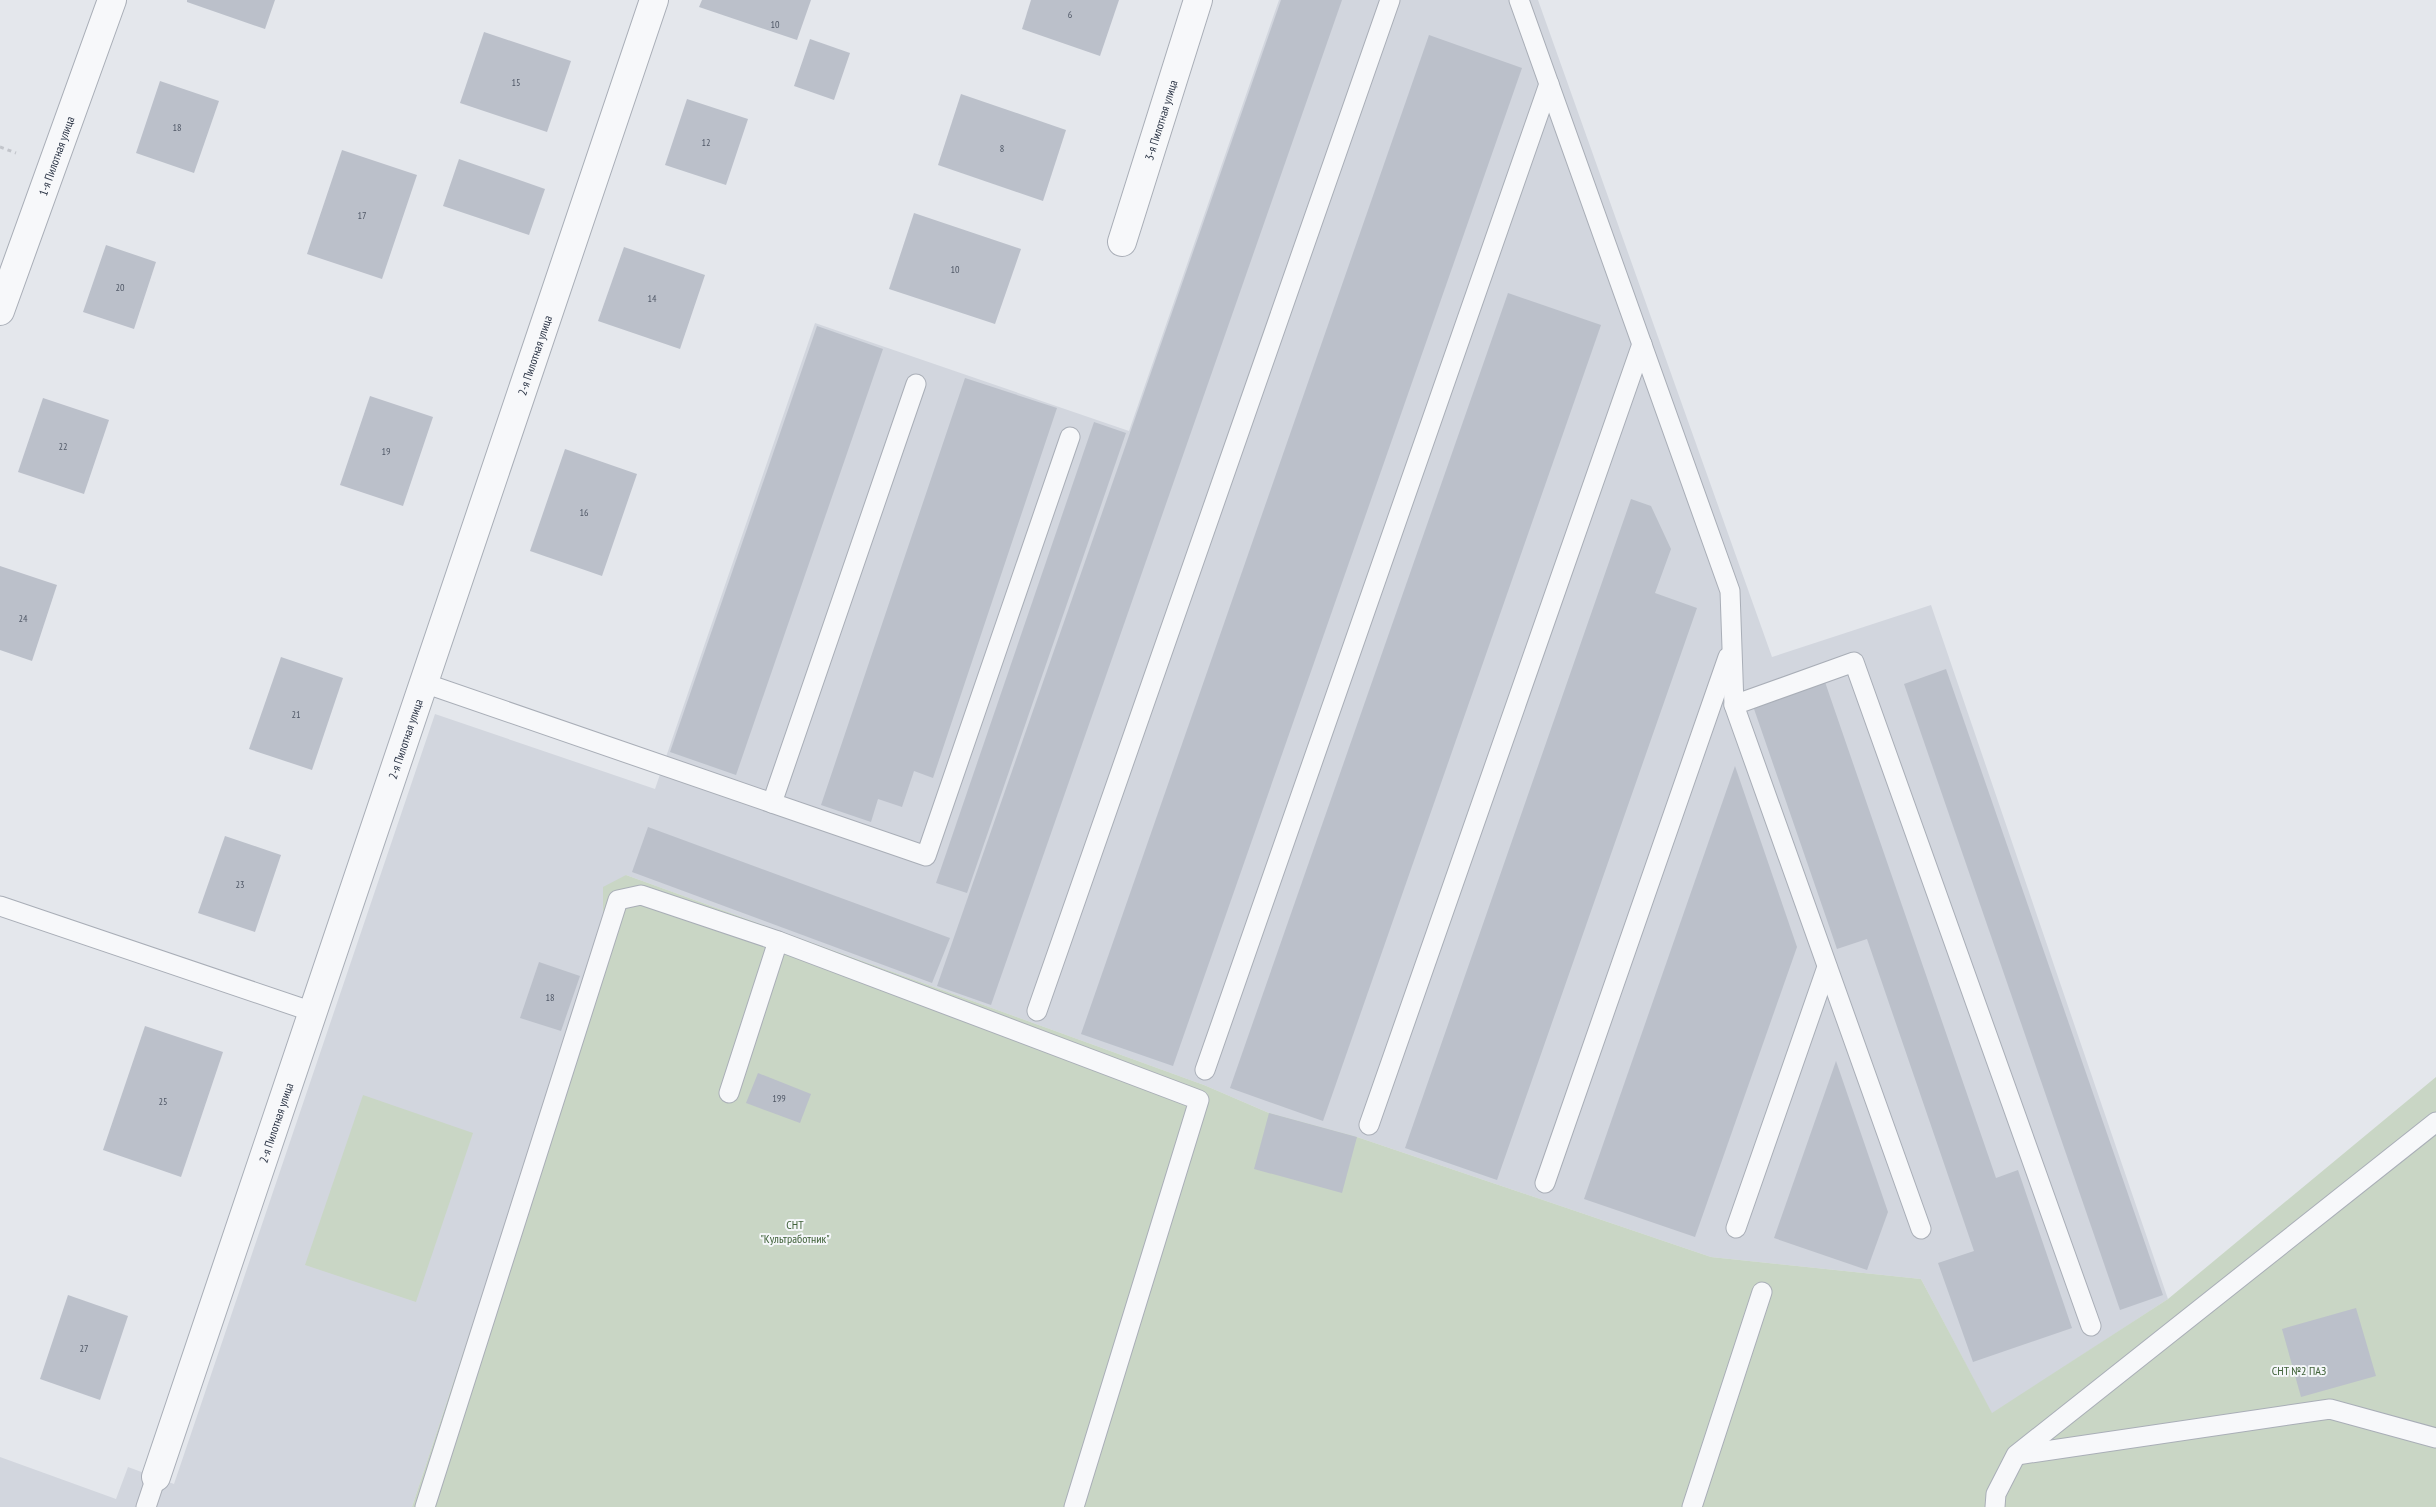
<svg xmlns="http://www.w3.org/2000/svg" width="2436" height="1507" viewBox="0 0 2436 1507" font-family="'PT Sans Narrow',sans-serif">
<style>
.built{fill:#d2d6de}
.green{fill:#c9d6c5}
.building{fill:#bbc0ca}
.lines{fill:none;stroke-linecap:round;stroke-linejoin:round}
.lane-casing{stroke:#a9aeb7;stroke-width:21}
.street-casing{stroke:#a9aeb7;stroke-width:30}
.path{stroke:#c2c5cb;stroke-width:3;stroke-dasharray:4 4;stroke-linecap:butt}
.lane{stroke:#f7f8fa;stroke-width:19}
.street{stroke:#f7f8fa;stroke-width:28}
.labels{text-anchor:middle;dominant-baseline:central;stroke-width:4;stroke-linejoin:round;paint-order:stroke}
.number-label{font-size:10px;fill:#4f5766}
.street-label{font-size:12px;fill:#2b3445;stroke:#f4f6f9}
.park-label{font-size:12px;fill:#3f6138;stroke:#f4f6f9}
</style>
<rect width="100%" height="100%" fill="#e4e7ec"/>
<polygon class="built" points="1279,0 1538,0 1772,657 1931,605 2168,1299 1992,1414 1921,1279 1711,1257 1357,1137 1269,1113 1204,1085 626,875 603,931 412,1507 0,1507 0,1457 116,1499 128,1467 174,1484 435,714 655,789 815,323 1129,431"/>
<g class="green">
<polygon points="626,875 1204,1085 1269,1113 1357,1137 1711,1257 1921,1279 1992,1413 2168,1299 2436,1077 2436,1507 412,1507 603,931 603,887"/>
<polygon points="363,1095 473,1133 416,1302 305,1265"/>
</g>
<g class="building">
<polygon points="187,0 275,0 265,29 187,2"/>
<polygon points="702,0 811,0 797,40 699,7"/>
<polygon points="1031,0 1119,0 1100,56 1022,29"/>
<polygon points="1281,0 1342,0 991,1005 937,986"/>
<polygon points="484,32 571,61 547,132 460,103"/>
<polygon points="1429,35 1522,68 1173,1066 1081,1034"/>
<polygon points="810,39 850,53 834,100 794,86"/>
<polygon points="160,81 219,101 194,173 136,153"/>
<polygon points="961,94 1066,130 1043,201 938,165"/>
<polygon points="687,99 748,119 726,185 665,165"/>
<polygon points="342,150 417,175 382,279 307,254"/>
<polygon points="459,159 545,189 529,235 443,206"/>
<polygon points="914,213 1021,249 995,324 889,289"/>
<polygon points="106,245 156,262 134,329 83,312"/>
<polygon points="624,247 705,275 680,349 598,321"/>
<polygon points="1508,293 1601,325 1323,1121 1230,1088"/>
<polygon points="817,326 883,349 736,775 670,752"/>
<polygon points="965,378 1057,408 933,778 914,771 902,807 878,799 871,822 821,805"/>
<polygon points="370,396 433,417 403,506 340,485"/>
<polygon points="43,398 109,420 84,494 18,472"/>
<polygon points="1094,422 1126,433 967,893 936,883"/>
<polygon points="565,449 637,474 602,576 530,551"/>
<polygon points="1631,499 1651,506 1671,549 1655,593 1697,608 1497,1180 1405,1148"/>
<polygon points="0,566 57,585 32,661 0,650"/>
<polygon points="281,657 343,678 312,770 249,749"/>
<polygon points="1946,669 2163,1295 2120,1310 1904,684"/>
<polygon points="1825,682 1996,1178 2018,1170 2072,1328 1973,1362 1938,1263 1974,1251 1867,939 1837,949 1753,706"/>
<polygon points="1735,766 1797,947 1695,1237 1584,1199"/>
<polygon points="648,827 950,938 932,983 632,872"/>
<polygon points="225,836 281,855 255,932 198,913"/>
<polygon points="539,962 580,976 561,1031 520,1018"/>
<polygon points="145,1026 223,1052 181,1177 103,1150"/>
<polygon points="1836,1061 1888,1212 1867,1270 1774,1238"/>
<polygon points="758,1073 811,1094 800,1123 746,1103"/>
<polygon points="1269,1113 1357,1137 1342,1193 1254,1169"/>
<polygon points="68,1295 128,1316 100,1400 40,1379"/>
<polygon points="2356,1308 2376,1376 2301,1397 2282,1329"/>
</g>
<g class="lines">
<g class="lane-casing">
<g id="lane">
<polyline points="1519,0 1730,591 1734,705 1921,1229"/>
<polyline points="916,384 772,803 926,856 1070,437"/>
<polyline points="424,683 772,803"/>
<polyline points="1734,705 1854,662 2091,1326"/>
<polyline points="0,906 313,1012"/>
<polyline points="1037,1011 1390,0"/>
<polyline points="1205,1070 1549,84"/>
<polyline points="729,1093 778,941"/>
<polyline points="1369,1125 1642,344"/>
<polyline points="1545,1183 1728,657"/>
<polyline points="1736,1228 1827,967"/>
<polyline points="2017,1455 2330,1409 2436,1438"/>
<polyline points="146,1507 156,1477"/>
<polyline points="425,1507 618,900 641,895 778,941 1199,1100 1074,1507"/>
<polyline points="1692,1507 1762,1292"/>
<polyline points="1995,1507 1996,1494 2016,1455 2436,1122"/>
</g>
</g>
<g class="street-casing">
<g id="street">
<path id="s1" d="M1122,242L1198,0"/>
<path id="s2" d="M0,311L112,0"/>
<path id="s3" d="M156,1477L654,0"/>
</g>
</g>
<polyline class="path" points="0,147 16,153"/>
<use href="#lane" class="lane"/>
<use href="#street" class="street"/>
</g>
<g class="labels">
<g class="number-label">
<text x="1070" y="14">6</text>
<text x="775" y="24">10</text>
<text x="516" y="82">15</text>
<text x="177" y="127">18</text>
<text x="706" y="142">12</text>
<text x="1002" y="148">8</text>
<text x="362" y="215">17</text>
<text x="955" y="269">10</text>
<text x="120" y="287">20</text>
<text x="652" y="298">14</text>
<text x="63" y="446">22</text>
<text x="386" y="451">19</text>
<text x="584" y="512">16</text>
<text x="23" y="618">24</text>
<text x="296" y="714">21</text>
<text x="240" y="884">23</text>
<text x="550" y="997">18</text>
<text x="779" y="1098">199</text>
<text x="163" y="1101">25</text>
<text x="84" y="1348">27</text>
</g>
<g class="street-label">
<text stroke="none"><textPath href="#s1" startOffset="128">3-я Пилотная улица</textPath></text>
<text stroke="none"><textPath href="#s2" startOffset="165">1-я Пилотная улица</textPath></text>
<text stroke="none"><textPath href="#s3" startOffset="1184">2-я Пилотная улица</textPath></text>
<text stroke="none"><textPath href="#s3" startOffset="779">2-я Пилотная улица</textPath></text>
<text stroke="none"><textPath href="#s3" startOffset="374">2-я Пилотная улица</textPath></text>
</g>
<g class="park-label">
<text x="795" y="1224">СНТ<tspan x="795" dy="14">"Культработник"</tspan></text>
<text x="2299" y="1370">СНТ №2 ПАЗ</text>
</g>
</g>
</svg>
